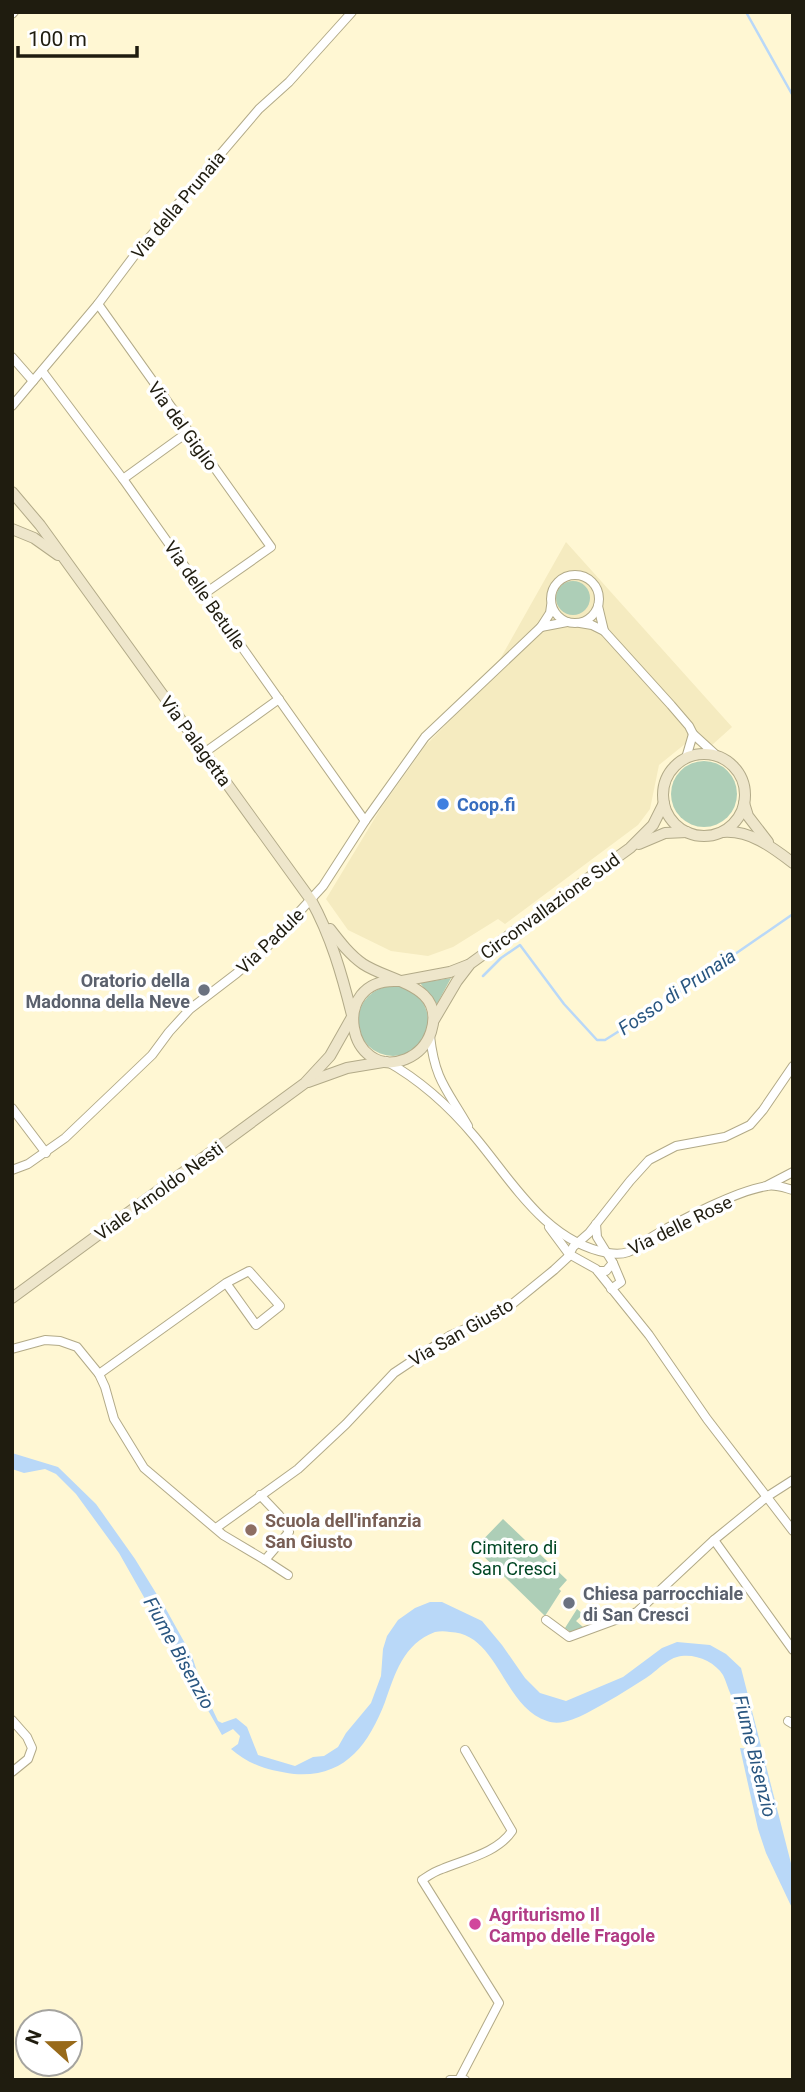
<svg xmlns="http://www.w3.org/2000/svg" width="805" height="2092" viewBox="0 0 805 2092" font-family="Roboto,sans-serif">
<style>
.built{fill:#f5ebc0}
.green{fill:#adceb7}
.water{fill:#b9d8f8}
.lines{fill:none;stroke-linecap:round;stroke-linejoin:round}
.stream{stroke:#b9d8f8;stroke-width:2.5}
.street-casing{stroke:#b2aa88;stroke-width:10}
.secondary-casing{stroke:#b2aa88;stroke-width:12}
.street{stroke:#fff;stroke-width:8}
.secondary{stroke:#eee6cb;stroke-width:10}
.shop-dot{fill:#3f7fe0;stroke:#fff;stroke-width:2.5}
.worship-dot{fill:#6b7280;stroke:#fff;stroke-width:2.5}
.education-dot{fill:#8d6e63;stroke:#fff;stroke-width:2.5}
.hotel-dot{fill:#d1479c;stroke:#fff;stroke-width:2.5}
.labels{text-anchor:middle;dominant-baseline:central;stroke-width:7;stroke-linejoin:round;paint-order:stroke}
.street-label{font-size:18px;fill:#1f1c0f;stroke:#fff}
.shop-label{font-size:18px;font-weight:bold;fill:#366cbe;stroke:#fff;text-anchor:start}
.worship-label{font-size:18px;font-weight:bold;fill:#5b616d;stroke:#fff;text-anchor:end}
.education-label{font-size:18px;font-weight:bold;fill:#785e54;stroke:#fff;text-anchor:start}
.park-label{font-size:18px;fill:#004624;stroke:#fff}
.hotel-label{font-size:18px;font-weight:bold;fill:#b23c85;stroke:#fff;text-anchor:start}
.water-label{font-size:19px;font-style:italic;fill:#295680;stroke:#fff}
</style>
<rect width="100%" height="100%" fill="#fff7d3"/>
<polygon class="built" points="566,542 732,727 712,745 685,744 659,765 650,809 638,825 505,924 498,919 453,947 428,956 391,951 348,930 326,899 381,808 425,746 486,684"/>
<g class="green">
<circle cx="573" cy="598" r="17"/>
<circle cx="704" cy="794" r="33"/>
<polygon points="451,978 437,1004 420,983"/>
<circle cx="393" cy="1021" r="35"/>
<polygon points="503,1519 567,1580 559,1589 561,1591 545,1616 475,1548"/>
<polygon points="577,1609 583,1614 576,1621 583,1627 573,1634 565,1628"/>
</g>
<path class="water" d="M12,1453L58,1467L96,1504L135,1559L167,1611L192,1656L202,1687L218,1721L222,1723L236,1718L247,1727L258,1755L295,1766L313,1757L324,1756L338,1747L346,1733L371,1703L381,1676L383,1649L387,1636L398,1620L415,1608L430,1602H442L482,1621L502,1645L525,1678L540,1693L566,1701L623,1677L662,1648L677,1642L710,1645L726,1654L741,1668L793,1871V1910L766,1853L758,1829L740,1748L751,1749C749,1729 739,1713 731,1695C728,1689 726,1681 723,1675C712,1658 684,1649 667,1662C660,1666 654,1673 646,1678C627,1690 608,1702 587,1713C575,1719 560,1726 547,1721C503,1707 498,1633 450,1632C445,1631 440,1631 435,1632C403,1644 395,1674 385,1702C368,1746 344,1778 294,1774C270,1771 249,1765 231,1749L238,1744L240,1736L233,1729L222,1735L119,1553L76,1494L56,1474L45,1469L24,1473L12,1469Z"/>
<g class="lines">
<g class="stream">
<polyline points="746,12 793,96"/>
<polyline points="483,976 501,958 520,945 564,1004 597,1040 605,1040 673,997 793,914"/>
</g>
<g class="street-casing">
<g id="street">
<polyline points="12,14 14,12"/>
<polyline points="98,304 271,547 204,594"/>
<polyline points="12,357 33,381"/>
<polyline points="42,371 123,479 365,821"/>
<polyline points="12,406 98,304 137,252 259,109 289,82 352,12"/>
<polyline points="123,479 188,432"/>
<circle cx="575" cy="599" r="24"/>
<polyline points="551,606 550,613 541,627 567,622"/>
<polyline points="580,623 592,625 604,631 598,606"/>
<polyline points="604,631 671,705 689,726 693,734"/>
<polyline points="204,753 279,699"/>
<polyline points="686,758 693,734 716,755"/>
<path d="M430,1036C435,1081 447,1089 468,1126"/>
<path d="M386,1061C420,1080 450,1107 475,1137C512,1181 546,1242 608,1253C632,1257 636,1246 655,1235C683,1219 736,1191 767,1186C775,1184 785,1188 793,1190"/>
<polyline points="12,1108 46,1153"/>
<polyline points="12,1170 28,1164 65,1138 152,1055 169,1032 190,1009 237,973 267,947 323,886 365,821 425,737 541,627"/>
<polyline points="768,1185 793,1172"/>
<polyline points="596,1224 597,1237 613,1263 606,1271 598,1271"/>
<polyline points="549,1227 569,1254 596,1269 649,1335 707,1419 793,1531"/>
<polyline points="611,1289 621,1282 613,1263"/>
<polyline points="12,1349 45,1340 60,1341 77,1347 99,1374 105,1387 114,1419 144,1468 223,1535 265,1560 289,1532 279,1515 260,1495"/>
<polyline points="99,1374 226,1283 249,1271 280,1306 256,1325 226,1283"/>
<polyline points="216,1528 298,1469 346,1424 394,1373 451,1335 500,1314 554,1270 568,1257 573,1247 589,1233 630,1181 649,1160 676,1146 725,1137 750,1125 763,1110 793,1066"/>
<polyline points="714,1540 793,1650"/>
<polyline points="265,1560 288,1575"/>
<polyline points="546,1620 569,1637 637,1612 714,1540 768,1496 793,1480"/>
<polyline points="12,1720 27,1737 32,1748 28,1759 12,1772"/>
<polyline points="788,1721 793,1724"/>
<path d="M460,2078L499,2003L422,1880C428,1876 435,1871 442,1869C466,1859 497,1853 512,1831L465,1750"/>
<polyline points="450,2080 465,2080"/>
</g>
</g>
<g class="secondary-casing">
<g id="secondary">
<path d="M12,492L40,525L311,900C331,936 342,975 352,1015"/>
<polyline points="12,529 34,538 58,555"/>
<circle cx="704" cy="795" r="41"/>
<polyline points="744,803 748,816 768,842"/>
<path d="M723,832C750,830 772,847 793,863"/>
<polyline points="639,844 665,833 687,832"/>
<path d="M330,929C340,942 350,955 363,964C390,982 446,985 431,1032C427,1044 418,1054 406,1059C348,1082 328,978 397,981"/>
<polyline points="402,981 450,972 468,965"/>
<polyline points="434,1020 457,981 470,964 630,848 653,825 664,803"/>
<polyline points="308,1082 347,1068 383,1062"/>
<polyline points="12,1298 305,1083 330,1056 352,1017"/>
</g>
</g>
<use href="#street" class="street"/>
<use href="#secondary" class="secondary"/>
</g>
<circle class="shop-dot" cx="443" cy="804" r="7"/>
<g class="worship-dot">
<circle cx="204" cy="990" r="7"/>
<circle cx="569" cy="1603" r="7"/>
</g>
<circle class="education-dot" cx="251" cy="1530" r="7"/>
<circle class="hotel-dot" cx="475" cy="1924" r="7"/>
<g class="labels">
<g class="street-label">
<text transform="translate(178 205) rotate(-50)">Via della Prunaia</text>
<text transform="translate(183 426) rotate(54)">Via del Giglio</text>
<text transform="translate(205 595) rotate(55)">Via delle Betulle</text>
<text transform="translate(196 741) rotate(54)">Via Palagetta</text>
<text transform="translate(550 906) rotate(-36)">Circonvallazione Sud</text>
<text transform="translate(270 941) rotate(-44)">Via Padule</text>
<text transform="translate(159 1191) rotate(-36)">Viale Arnoldo Nesti</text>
<text transform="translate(680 1225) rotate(-26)">Via delle Rose</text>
<text transform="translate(461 1332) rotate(-30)">Via San Giusto</text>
</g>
<g class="shop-label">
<text x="457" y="804">Coop.fi</text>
</g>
<g class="worship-label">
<text x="190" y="980">Oratorio della<tspan x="190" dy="21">Madonna della Neve</tspan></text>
<text x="583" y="1593" text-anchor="start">Chiesa parrocchiale<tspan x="583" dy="21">di San Cresci</tspan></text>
</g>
<g class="education-label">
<text x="265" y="1520">Scuola dell'infanzia<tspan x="265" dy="21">San Giusto</tspan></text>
</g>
<g class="park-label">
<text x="514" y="1547">Cimitero di<tspan x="514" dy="21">San Cresci</tspan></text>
</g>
<g class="hotel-label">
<text x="489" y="1914">Agriturismo Il<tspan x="489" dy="21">Campo delle Fragole</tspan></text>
</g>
<g class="water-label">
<text transform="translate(677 992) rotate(-34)">Fosso di Prunaia</text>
<text transform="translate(179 1653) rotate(61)">Fiume Bisenzio</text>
<text transform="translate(755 1756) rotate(76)">Fiume Bisenzio</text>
</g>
</g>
<rect width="805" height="2092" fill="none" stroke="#1f1c0f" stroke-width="28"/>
<g transform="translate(49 2043) rotate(291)"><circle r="33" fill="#ffffff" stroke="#a5a49f" stroke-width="2"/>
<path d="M0-5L12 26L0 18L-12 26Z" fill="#986a1a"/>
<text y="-10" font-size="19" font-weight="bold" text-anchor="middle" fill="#1f1c0f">N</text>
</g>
<path d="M18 46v10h119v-10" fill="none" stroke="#1f1c0f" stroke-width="3.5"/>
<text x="28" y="46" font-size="21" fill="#1f1c0f" stroke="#ffffff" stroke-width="5" paint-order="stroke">100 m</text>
</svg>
